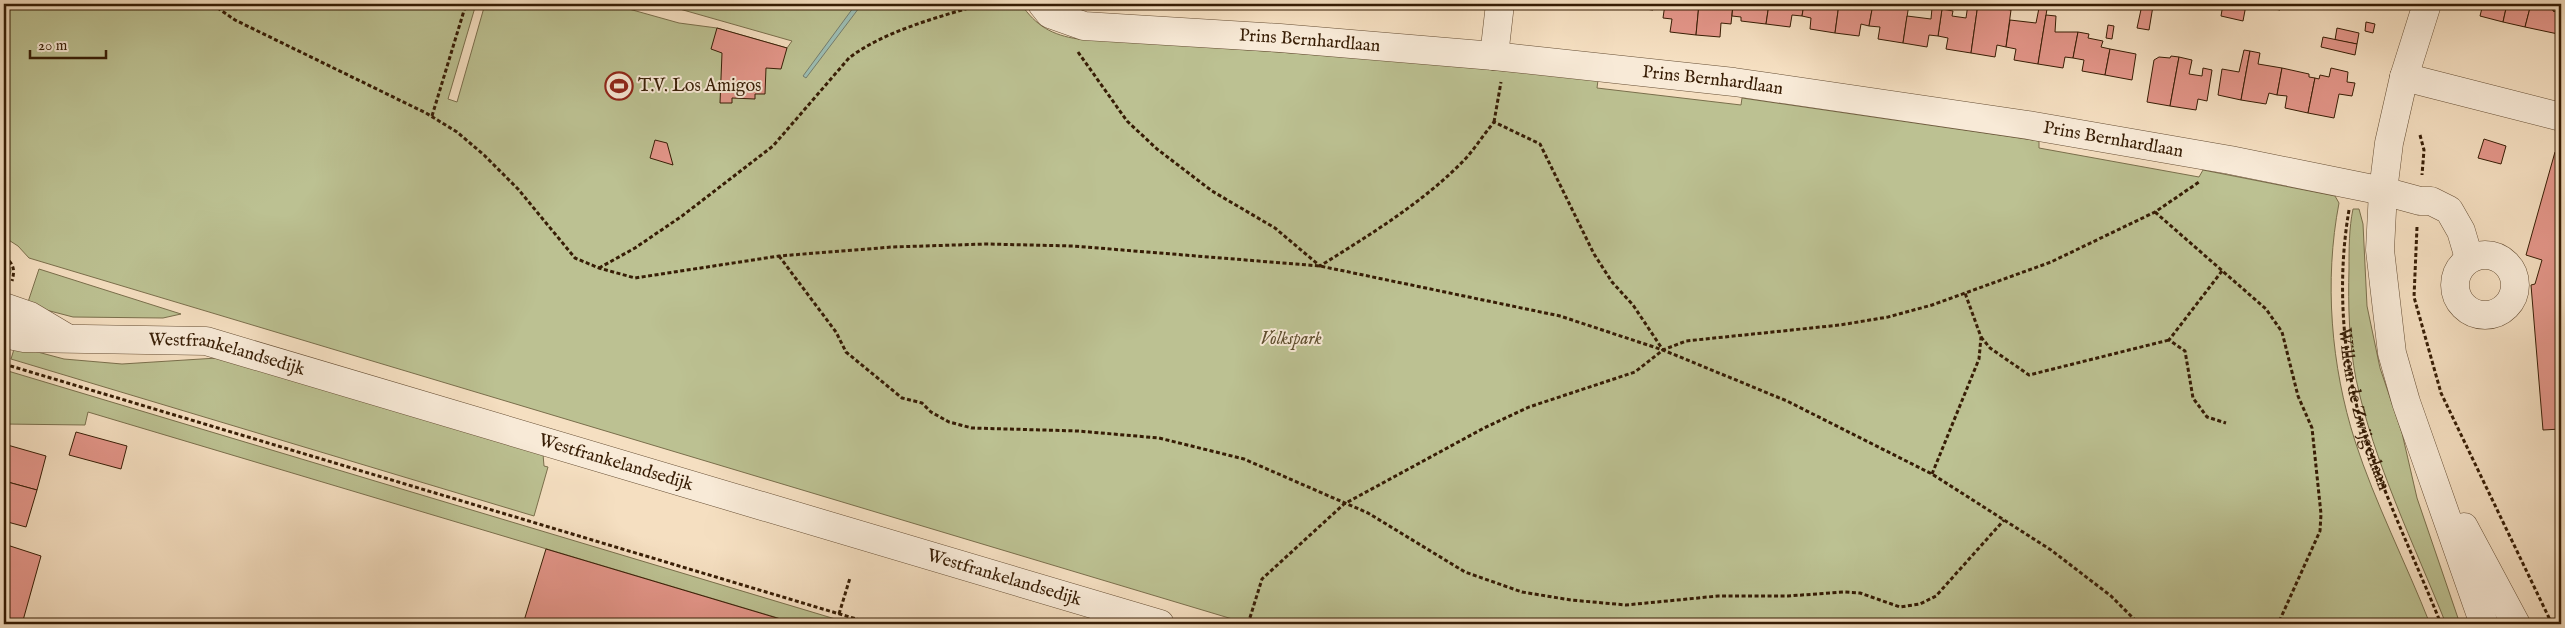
<svg xmlns="http://www.w3.org/2000/svg" width="2565" height="628" viewBox="0 0 2565 628" font-family="'IM FELL English',serif">
<style>
.green{fill:#bcc192;stroke:#7a6f4c}
.water{fill:#9cbdb3;stroke:#747d6d}
.building{fill:#e4968a;stroke:#371d05}
.lines{fill:none;stroke-linecap:round;stroke-linejoin:round}
.minor-casing{stroke:#664e34;stroke-width:29}
.path{stroke:#371d05;stroke-width:3;stroke-dasharray:4 2.5;stroke-linecap:butt}
.minor{stroke:#f8ead7;stroke-width:28}
.labels{text-anchor:middle;dominant-baseline:central;stroke-width:4;stroke-linejoin:round;paint-order:stroke}
.street-label{font-size:18px;fill:#371d05;stroke:#f8ead7}
.poi-label{font-size:18px;fill:#371d05;stroke:#f8ead7;text-anchor:start}
.park-label{font-size:18px;font-style:italic;fill:#5f4e2f;stroke:#f8ead7}
</style>
<rect width="100%" height="100%" fill="#f5dfc1"/>
<filter id="stains"><feTurbulence type="fractalNoise" baseFrequency=".004" numOctaves="4"/><feColorMatrix values="0 0 0 0 .2 0 0 0 0 .09 0 0 0 0 .02 0 0 0 .5 -.17"/></filter>
<radialGradient id="worn" r=".72"><stop offset=".6" stop-color="#630" stop-opacity="0"/><stop offset="1" stop-color="#630" stop-opacity=".3"/></radialGradient>
<g class="green">
<path d="M4,4H476L448,99L457,102L485,4H611L679,23L717,28L787,48L792,41L662,4H1021C1036,26 1052,35 1078,39C1252,49 1425,62 1598,80L1597,88L1741,105L1742,98L2039,141V148L2199,177L2203,170L2335,196L2339,203C2324,281 2331,366 2355,441C2375,503 2406,563 2430,624H1249L29,258L18,246L4,237Z"/>
<path d="M2353,209H2359L2363,224L2367,306L2380,368L2402,433L2417,498L2460,624H2446C2414,544 2374,463 2356,379C2349,343 2348,305 2349,269C2349,249 2349,228 2353,209Z"/>
<polygon points="4,262 10,267 11,271 4,295"/>
<polygon points="39,269 181,314 163,318 73,317 27,305"/>
<polygon points="15,346 64,359 122,364 217,358 543,454 544,466 548,467 534,516 11,359"/>
<polygon points="8,371 852,624 798,624 88,412 85,425 4,424 4,377 6,377"/>
</g>
<polygon class="water" points="856,4 862,4 806,78 803,76"/>
<g class="building">
<polygon points="1604,4 1629,4 1629,7"/>
<polygon points="1629,4 1654,4 1653,10 1629,7"/>
<polygon points="1665,4 1699,4 1696,35 1670,32 1672,19 1663,18"/>
<polygon points="1699,4 1733,4 1731,24 1721,23 1720,37 1696,35"/>
<polygon points="1733,4 1769,4 1766,24 1741,21 1741,17 1732,16"/>
<polygon points="1769,4 1804,4 1802,16 1792,15 1790,27 1766,24"/>
<polygon points="1804,4 1839,4 1835,33 1810,29 1811,18 1802,16"/>
<polygon points="1839,4 1873,4 1869,26 1861,24 1859,36 1835,33"/>
<polygon points="1873,4 1909,4 1903,43 1878,39 1880,27 1869,26"/>
<polygon points="1968,4 1978,4 1971,53 1946,49 1948,38 1938,36 1942,9 1953,11 1952,16 1966,18"/>
<polygon points="1978,4 2011,10 2006,47 1997,45 1995,57 1971,53"/>
<polygon points="2223,4 2246,5 2243,21 2221,16"/>
<polygon points="2270,4 2282,4 2280,10 2269,8"/>
<polygon points="2483,4 2507,4 2503,22 2480,16"/>
<polygon points="2507,4 2531,4 2525,27 2503,22"/>
<polygon points="2531,4 2555,4 2553,11 2561,13 2558,34 2525,27"/>
<polygon points="2555,4 2561,6 2561,13 2553,11"/>
<polygon points="2142,5 2153,6 2149,30 2137,28"/>
<polygon points="1932,8 1942,9 1938,36 1929,35 1927,47 1903,43 1907,16 1931,19"/>
<polygon points="2039,8 2047,9 2038,64 2014,60 2016,49 2006,47 2010,20 2036,23"/>
<polygon points="2046,15 2056,16 2055,32 2078,32 2073,58 2065,57 2063,68 2038,64"/>
<polygon points="2366,22 2375,24 2373,33 2365,31"/>
<polygon points="2561,22 2561,47 2556,45"/>
<polygon points="2108,25 2114,26 2112,39 2106,38"/>
<polygon points="717,28 787,48 781,69 766,68 765,94 755,94 755,99 732,98 732,103 720,103 722,53 711,49"/>
<polygon points="2337,28 2359,33 2357,44 2335,40"/>
<polygon points="2078,32 2089,34 2088,38 2103,41 2101,47 2110,49 2105,75 2082,71 2084,60 2073,58"/>
<polygon points="2323,37 2357,44 2355,55 2321,47"/>
<polygon points="2110,49 2136,54 2132,80 2105,75"/>
<polygon points="2244,50 2250,51 2241,100 2218,95 2222,69 2239,72"/>
<polygon points="2250,51 2260,53 2258,64 2282,68 2277,95 2269,93 2266,104 2241,100"/>
<polygon points="2171,56 2179,57 2170,106 2147,102 2154,60 2159,57 2170,58"/>
<polygon points="2179,57 2192,60 2189,74 2202,76 2203,68 2212,70 2207,101 2198,99 2196,110 2170,106"/>
<polygon points="2282,68 2309,74 2309,77 2315,78 2308,113 2285,108 2287,96 2277,95"/>
<polygon points="2331,68 2348,72 2347,82 2355,83 2352,96 2339,94 2334,118 2308,113 2315,78 2319,79 2320,75 2329,77"/>
<polygon points="2484,139 2506,146 2501,164 2478,158"/>
<polygon points="655,140 667,143 673,165 650,158"/>
<polygon points="2555,152 2561,154 2561,429 2543,430 2531,285 2535,284 2542,260 2526,255"/>
<polygon points="76,432 127,446 121,469 69,455"/>
<polygon points="4,444 46,456 37,490 4,481"/>
<polygon points="4,481 37,490 26,527 4,521"/>
<polygon points="4,544 41,556 22,624 4,624"/>
<polygon points="546,549 797,624 523,624"/>
</g>
<g class="lines">
<g class="minor-casing">
<g id="minor">
<path id="s2" d="M1042,4L1050,14L1084,26L1280,38L1494,56L1734,82L2028,125L2230,160L2383,191L2420,201H2431L2449,210L2461,231L2469,258"/>
<polyline points="2427,4 2404,77 2389,143 2383,191 2380,250 2392,353 2406,402 2484,624"/>
<polyline points="1494,56 1500,4"/>
<polyline points="2404,77 2561,117"/>
<circle cx="2485" cy="285" r="30"/>
<polyline points="4,307 30,316 67,338"/>
<path id="s3" d="M4,334L24,338L206,341L1160,624"/>
<polyline points="2464,527 2516,624"/>
</g>
</g>
<g class="path">
<polyline points="212,4 235,20 426,113 457,132 484,155 518,189 575,258 599,268 635,278 779,256 892,247 986,244 1073,246 1320,266 1560,316 1663,350 1787,401 1932,474 2051,550 2111,596 2139,624"/>
<path d="M1078,52L1127,121L1157,149L1212,191L1275,228L1320,266C1371,234 1427,200 1468,156C1477,145 1485,133 1494,122L1540,144L1594,254L1612,282L1633,305L1663,350"/>
<polyline points="432,116 466,4"/>
<polyline points="1494,122 1501,82"/>
<polyline points="2420,135 2424,150 2422,175"/>
<path id="s1" d="M2349,210C2336,286 2343,369 2367,442C2388,504 2417,564 2441,624"/>
<polyline points="2155,212 2266,309 2282,332 2298,396 2312,428 2321,514 2320,531 2278,624"/>
<polyline points="2417,227 2414,297 2441,393 2552,624"/>
<polyline points="779,256 836,332 846,352 902,398 922,403 931,412 949,422 972,428 1078,431 1159,438 1244,459 1368,513 1465,572 1522,592 1571,600 1626,605 1718,596 1788,596 1844,592 1860,593 1900,607 1920,604 1936,596 2004,520"/>
<path d="M4,257C14,263 15,270 12,281"/>
<path d="M599,268L635,248L682,216L773,146L849,58C884,31 939,17 982,4"/>
<polyline points="2222,271 2169,340 2185,351 2193,398 2207,417 2226,423"/>
<polyline points="1981,337 1990,348 2029,375 2169,340"/>
<polyline points="4,364 873,624"/>
<polyline points="1932,474 1979,359 1981,337 1965,293"/>
<polyline points="839,614 850,578"/>
<polyline points="1248,624 1262,579 1344,504 1484,428 1529,407 1635,372 1663,350 1686,341 1840,325 1888,317 1932,305 2051,262 2155,212 2199,182"/>
</g>
<use href="#minor" class="minor"/>
</g>
<defs>
<g id="stadium-ring" transform="scale(1.4375)"><circle r="9.5" fill="#f8ead7" stroke="#8f2418" stroke-width="1.5"/><path d="M0-5a6.5 5 0 1 0 0 10a6.5 5 0 1 0 0-10ZM-3.5-1.8h7v3.6h-7Z" fill="#8f2418"/></g>
</defs>
<g fill-rule="evenodd">
<use href="#stadium-ring" x="619" y="86"/>
</g>
<g class="labels">
<g class="street-label">
<text stroke="none"><textPath href="#s2" startOffset="275">Prins Bernhardlaan</textPath></text>
<text stroke="none"><textPath href="#s2" startOffset="680">Prins Bernhardlaan</textPath></text>
<text stroke="none"><textPath href="#s2" startOffset="1085">Prins Bernhardlaan</textPath></text>
<text stroke="none"><textPath href="#s3" startOffset="225">Westfrankelandsedijk</textPath></text>
<text stroke="none"><textPath href="#s1" startOffset="202">Willem de Zwijgerlaan</textPath></text>
<text stroke="none"><textPath href="#s3" startOffset="630">Westfrankelandsedijk</textPath></text>
<text stroke="none"><textPath href="#s3" startOffset="1035">Westfrankelandsedijk</textPath></text>
</g>
<g class="poi-label">
<text x="638" y="86">T.V. Los Amigos</text>
</g>
<g class="park-label">
<text x="1291" y="339">Volkspark</text>
</g>
</g>
<rect width="2565" height="628" fill="none" stroke="#f5dfc1" stroke-width="20"/>
<rect x="5" y="5" width="2555" height="618" fill="none" stroke="#371d05" stroke-width="2.5"/>
<rect x="10" y="10" width="2545" height="608" fill="none" stroke="#371d05"/>
<path d="M30 50v8h76v-8" fill="none" stroke="#371d05" stroke-width="2.5"/>
<text x="38" y="50" font-size="15" fill="#371d05" stroke="#f8ead7" stroke-width="4" paint-order="stroke">20 m</text>
<rect width="100%" height="100%" filter="url(#stains)"/>
<rect width="100%" height="100%" fill="url(#worn)"/>
</svg>
